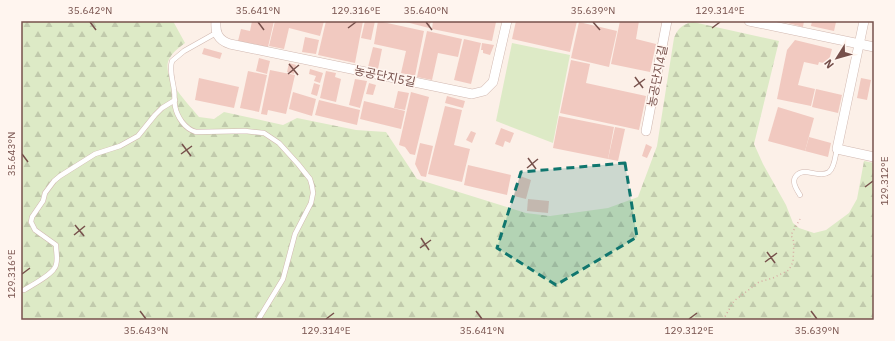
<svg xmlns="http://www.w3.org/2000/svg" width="895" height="341" viewBox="0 0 895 341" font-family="'IBM Plex Sans','Noto Sans KR',sans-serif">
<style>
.green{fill:#ddeac6}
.forest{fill:url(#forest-firs)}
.building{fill:#f1c9c0}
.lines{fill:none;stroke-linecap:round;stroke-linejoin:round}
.lane-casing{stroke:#d1b8b0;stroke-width:5.5}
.street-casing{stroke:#d1b8b0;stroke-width:10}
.path{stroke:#d7aba3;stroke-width:1.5;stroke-dasharray:1 3;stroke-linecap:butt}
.lane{stroke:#fff;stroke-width:4.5}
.street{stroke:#fff;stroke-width:9}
.marked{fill:#0f766e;fill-opacity:0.2;stroke:#0f766e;stroke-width:3;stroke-dasharray:8 5;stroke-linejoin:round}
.ticks{fill:none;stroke:#77514c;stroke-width:1.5}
.labels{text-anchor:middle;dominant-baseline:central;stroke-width:3;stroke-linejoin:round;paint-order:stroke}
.street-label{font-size:12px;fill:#77514c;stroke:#fff5ef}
.neatline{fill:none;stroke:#77514c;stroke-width:1.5}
.ticks-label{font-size:10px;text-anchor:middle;fill:#77514c}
</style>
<defs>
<pattern id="forest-firs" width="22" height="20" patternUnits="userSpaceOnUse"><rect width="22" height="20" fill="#ddeac6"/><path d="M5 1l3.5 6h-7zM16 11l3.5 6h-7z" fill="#c1caac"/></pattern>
</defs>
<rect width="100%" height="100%" fill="#fcf0e8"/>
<polygon class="green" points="512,43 570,55 553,143 496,121"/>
<path class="forest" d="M21,21H173L185,43C180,47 174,51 171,56C157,74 188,103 199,117L214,119L224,112L283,125L297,118L356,130L386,132L417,179L526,213L550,216L608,208L638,197L657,146L674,38C678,28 683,24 693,22L779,41L754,144L763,164L786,205L793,223L799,228L814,233L826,230L849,213L857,199L864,161L874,163V320H21Z"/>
<g class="building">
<polygon points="252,21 274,21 268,47 238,41 241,29 250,31"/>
<polygon points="275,21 324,21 320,36 289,28 284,49 269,46"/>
<polygon points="326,21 363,21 355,63 318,55"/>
<polygon points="365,21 375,21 371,40 361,38"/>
<polygon points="378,21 424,31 415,76 401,73 406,51 374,44"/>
<polygon points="402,21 431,21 429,28"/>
<polygon points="433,21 492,21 496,22 492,41 432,29"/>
<polygon points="516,21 577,21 570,52 512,39"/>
<polygon points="620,21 639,21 636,39 656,44 650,72 611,64"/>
<polygon points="780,21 804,21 803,27"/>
<polygon points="812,21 836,22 834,31 811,26"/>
<polygon points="579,22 617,31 609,67 571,58"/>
<polygon points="427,31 462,39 458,57 438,53 432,80 417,77"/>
<polygon points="305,37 319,40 316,54 302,52"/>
<polygon points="464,39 481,43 471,84 454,80"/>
<polygon points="795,40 832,49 828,64 819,62 818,65 804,62 798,85 815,89 811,106 777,99 787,50"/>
<polygon points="482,43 494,45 490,55 483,53 483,50 481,50"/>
<polygon points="373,47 382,49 378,69 368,67"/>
<polygon points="204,48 222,53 220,59 202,54"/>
<polygon points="259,58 270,61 267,74 256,71"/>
<polygon points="571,60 590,64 586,83 646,96 639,130 560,113"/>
<polygon points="289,63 296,65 294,74 287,72"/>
<polygon points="310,69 323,73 320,83 314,81 316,76 309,74"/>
<polygon points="270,70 295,75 286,114 268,110 267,115 261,114"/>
<polygon points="248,71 267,75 259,112 240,108"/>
<polygon points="326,71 336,73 335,77 341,79 336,102 320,98"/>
<polygon points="199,78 239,87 234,108 195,100"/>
<polygon points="861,78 871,80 867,100 857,98"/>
<polygon points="355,79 367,81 360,108 349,105"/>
<polygon points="314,83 320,85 317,96 311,94"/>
<polygon points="369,83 376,85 373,95 366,94"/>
<polygon points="816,89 842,95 838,113 812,107"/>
<polygon points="398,91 409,93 405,110 394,108"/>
<polygon points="293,92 316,99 312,116 289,109"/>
<polygon points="411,92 429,97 415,155 410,154 405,147 399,145"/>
<polygon points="447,96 465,101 463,108 445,103"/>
<polygon points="319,100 360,110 357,125 315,115"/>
<polygon points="364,101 405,111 401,129 360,119"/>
<polygon points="445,106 462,110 454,145 470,149 462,182 428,174"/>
<polygon points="778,107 814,118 805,151 768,141"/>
<polygon points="559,116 614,127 608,159 553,148"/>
<polygon points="615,127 625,129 618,161 608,159"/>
<polygon points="501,128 514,133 510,143 505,141 503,147 495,144"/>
<polygon points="471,131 476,133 472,143 466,140"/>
<polygon points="809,137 831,143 828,157 805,151"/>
<polygon points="420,143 433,146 426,177 421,176 415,164"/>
<polygon points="646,144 652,147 647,158 642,156"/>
<polygon points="468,165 511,175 507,195 464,185"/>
<polygon points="520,176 531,180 526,199 514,196"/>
<polygon points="528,199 549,201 548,213 527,211"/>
</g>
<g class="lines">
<g class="lane-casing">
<g id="lane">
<path d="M216,33L184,51L172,61C169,71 173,81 174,90C175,95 174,101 175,106C177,117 185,129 196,132L245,131L264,133L279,143L298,164L310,179L312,186L313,193L311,203L295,234L283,279L258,320"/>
<path d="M800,195C797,190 791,182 796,176C804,166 819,179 829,172C835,167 835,156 837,149"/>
<path d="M24,290C32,285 54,274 56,265C58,259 56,252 56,245L35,230L31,222L32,217L43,201L45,193L54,181L60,176L95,154L120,146L138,136L155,115L162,108L175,100"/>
</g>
</g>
<g class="street-casing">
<g id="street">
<path d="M216,21C215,33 218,40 230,44L472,94L484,91L493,82L507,21"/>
<polyline points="749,21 874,47"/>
<polyline points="864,21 837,149 874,157"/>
<polyline points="646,131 667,21"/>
</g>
</g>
<polyline class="path" points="723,320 734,301 759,282 773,278 789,270 793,262 794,242 791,235 800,219"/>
<use href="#lane" class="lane"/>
<use href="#street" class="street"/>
</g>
<path class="marked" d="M625,163L637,237L556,285L497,248L521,172Z"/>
<path class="ticks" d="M90,22L96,30M258,22L264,30M426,22L432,30M593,22L600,30M348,28L356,22M712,28L720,22M289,64L298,75M288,74L299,65M635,77L643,88M634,87L645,79M182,144L191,156M22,154L28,162M181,154L192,146M528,158L536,169M527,168L538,159M865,187L873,181M75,225L84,236M74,235L85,226M421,238L429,250M420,248L431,240M767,252L775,263M765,262L777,253M22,274L30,268M140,311L146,319M476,311L482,319M811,311L817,319M326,319L334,313M689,319L697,313"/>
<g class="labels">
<g class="street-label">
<text transform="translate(385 76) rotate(12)">농공단지5길</text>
<text transform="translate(657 76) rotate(-79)">농공단지4길</text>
</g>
</g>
<rect width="895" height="341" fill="none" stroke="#fff5ef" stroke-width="44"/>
<g transform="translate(837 58) rotate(233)" stroke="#fff5ef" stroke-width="3" paint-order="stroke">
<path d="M0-3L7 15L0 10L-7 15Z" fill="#77514c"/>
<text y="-6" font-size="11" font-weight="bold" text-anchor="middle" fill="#77514c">N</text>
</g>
<rect x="22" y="22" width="851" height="297" class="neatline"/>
<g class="ticks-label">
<text x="90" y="14">35.642°N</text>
<text x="258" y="14">35.641°N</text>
<text x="356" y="14">129.316°E</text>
<text x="426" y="14">35.640°N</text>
<text x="593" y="14">35.639°N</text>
<text x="720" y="14">129.314°E</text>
<text transform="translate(11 154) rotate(-90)" y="4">35.643°N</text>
<text transform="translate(884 181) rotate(-90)" y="4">129.312°E</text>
<text transform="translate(11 274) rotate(-90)" y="4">129.316°E</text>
<text x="146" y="334">35.643°N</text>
<text x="326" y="334">129.314°E</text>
<text x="482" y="334">35.641°N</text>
<text x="689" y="334">129.312°E</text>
<text x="817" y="334">35.639°N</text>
</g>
</svg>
